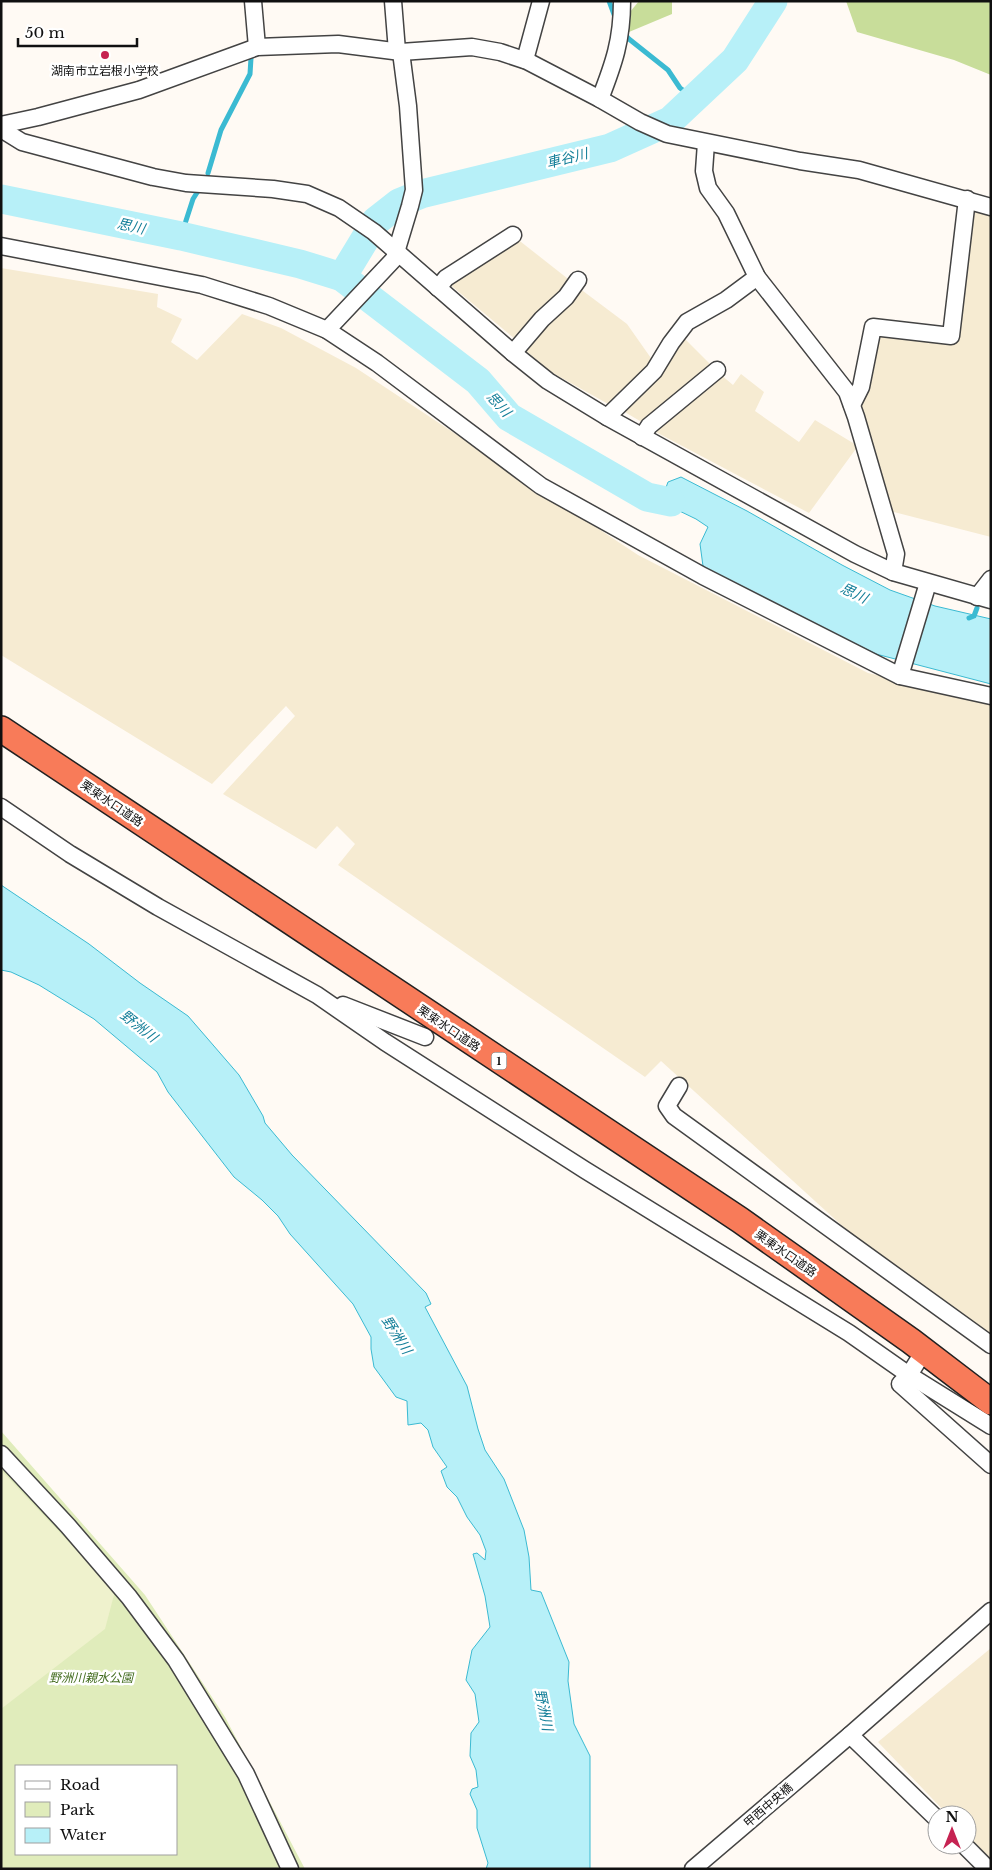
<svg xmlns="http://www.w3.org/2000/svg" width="992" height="1870" viewBox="0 0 992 1870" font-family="'Libre Baskerville','Noto Sans JP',serif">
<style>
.farmland{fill:#f6ebd2}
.green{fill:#e0ecbb;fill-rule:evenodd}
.forest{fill:#c8dd9a}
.pitch{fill:#eff2cd}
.water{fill:#b7f0f8;stroke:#3bbad2}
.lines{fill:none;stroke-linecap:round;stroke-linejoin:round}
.stream{stroke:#3bbad2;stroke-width:5}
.river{stroke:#b7f0f8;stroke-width:29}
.minor-casing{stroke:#434343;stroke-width:19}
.highway-casing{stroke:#212121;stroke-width:28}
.minor{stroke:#fff;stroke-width:16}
.highway{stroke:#f87b59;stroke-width:25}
.poi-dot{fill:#c62352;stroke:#fff;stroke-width:2}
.labels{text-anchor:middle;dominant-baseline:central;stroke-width:5;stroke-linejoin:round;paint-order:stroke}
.shield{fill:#fff;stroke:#585858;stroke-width:1}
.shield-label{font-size:11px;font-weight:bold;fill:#101010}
.poi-label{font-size:12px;fill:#101010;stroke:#fff}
.street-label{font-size:12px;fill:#101010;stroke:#fff}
.park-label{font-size:12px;font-style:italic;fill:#416b1d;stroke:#fff}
.water-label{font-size:14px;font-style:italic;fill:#147f99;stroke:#fff}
</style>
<rect width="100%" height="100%" fill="#fffaf4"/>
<g class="farmland">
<polygon points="972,209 991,213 991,537 890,511 860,408 877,333 955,340"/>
<polygon points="516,238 572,282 515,339 448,283"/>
<polygon points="1,268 158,294 157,307 182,319 171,342 197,360 242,314 281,328 356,368 638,555 868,673 991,702 991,1335 849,1232 661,1061 645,1077 338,865 355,844 337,826 316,849 223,794 295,716 286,706 212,784 1,655"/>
<polygon points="579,288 627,324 653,361 616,395 610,405 551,372 526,351 526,343"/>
<polygon points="682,336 714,368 645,424 618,408"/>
<polygon points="720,374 733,385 741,374 764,392 755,411 799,442 815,420 858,446 809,513 654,431"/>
<polygon points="991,1648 991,1859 967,1835 967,1815 948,1815 878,1742"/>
</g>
<path class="green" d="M1,1431L145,1595L225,1717L305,1869H1ZM16,1766H176V1854H16Z"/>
<g class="forest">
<polygon points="639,1 672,1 672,14 629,32 630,12"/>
<polygon points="846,1 991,1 991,75 954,60 857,32"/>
</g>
<polygon class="pitch" points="1,1470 115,1591 105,1629 1,1709"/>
<g class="water">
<polygon points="681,477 747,511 842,565 890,590 935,606 991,619 991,684 876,654 714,574 703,566 700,544 708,527 696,519 663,503 647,501 632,490 664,493 668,482"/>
<polygon points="1,885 89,944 140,983 188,1016 239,1075 263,1116 265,1123 292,1155 426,1293 431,1304 425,1307 467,1386 478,1429 485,1450 504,1479 524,1530 529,1557 531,1590 541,1592 569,1662 568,1681 574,1724 590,1756 590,1869 486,1869 488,1863 477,1828 477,1810 470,1794 472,1789 478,1787 476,1770 470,1756 471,1733 479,1722 475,1694 466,1680 472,1650 490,1627 485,1596 473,1554 477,1553 485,1560 486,1551 480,1535 467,1517 457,1497 447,1487 441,1471 447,1467 433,1447 428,1430 421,1423 408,1425 407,1401 396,1397 374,1367 371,1349 371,1337 353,1304 290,1234 278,1216 262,1200 234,1177 168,1092 157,1072 94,1019 39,985 11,972 1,970"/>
</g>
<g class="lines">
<g class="stream">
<polyline points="609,1 616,20"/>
<polyline points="624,33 629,39 668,70 680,88 687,93 689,103"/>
<polyline points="208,173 221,130 250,74 251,58"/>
<polyline points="181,236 193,199 198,191"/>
<polyline points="969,618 974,616 977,608"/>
</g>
<g class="river">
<polyline points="1,199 181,236 300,264 342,277 478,381 509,417 647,497 671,502"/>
<polyline points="342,277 376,221 399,203 421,194 610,148 670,121 735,60 773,1"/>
</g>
<g class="minor-casing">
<g id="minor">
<polyline points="253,1 257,47"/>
<polyline points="393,1 397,51"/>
<polyline points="525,60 541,1"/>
<path d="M600,99C614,63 622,40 622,1"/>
<polyline points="1,125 38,117 139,90 257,47 338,44 401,52 472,47 500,52 527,61 600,99 640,122 667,134 800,161 859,170 991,207"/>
<polyline points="1,129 22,142 153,177 186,183 273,189 307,194 339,208 374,232 513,353 548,381 607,417 855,554 893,572 991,600"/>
<polyline points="706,143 704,171 708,188 726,213 757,277 847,392 856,417 896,554 893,572"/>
<polyline points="1,246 202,285 269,306 327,330 377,363 541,486 703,576 900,676 991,696"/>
<polyline points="438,288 446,278 513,235"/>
<polyline points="327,330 394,259 410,206 414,190 408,106 401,52"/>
<polyline points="513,353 542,319 566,297 578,280"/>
<polyline points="852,405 861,387 873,327 951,336 967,199"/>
<polyline points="607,417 654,371 671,343 687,322 726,300 757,277"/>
<polyline points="642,437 649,426 717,370"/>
<polyline points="977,597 991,579"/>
<polyline points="900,676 928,583"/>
<polyline points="1,807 70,854 158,907 317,995 385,1042 585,1170 849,1333 909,1375 991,1426"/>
<polyline points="343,1005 425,1037"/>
<polyline points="679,1086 667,1106 674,1116 991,1345"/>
<polyline points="924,1351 909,1375 900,1384 991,1465"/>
<polyline points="1,1454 68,1526 129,1597 176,1660 246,1774 290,1869"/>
<polyline points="850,1735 937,1819"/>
<polyline points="964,1845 988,1869"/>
<polyline points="693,1869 850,1735 991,1611"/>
</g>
</g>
<g class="highway-casing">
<polyline id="highway" points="1,729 740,1220 911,1341 991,1402"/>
</g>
<use href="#minor" class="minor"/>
<use href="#highway" class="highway"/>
</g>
<circle class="poi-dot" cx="105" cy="55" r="5"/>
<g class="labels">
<rect class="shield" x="491.5" y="1052.5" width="15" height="17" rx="4"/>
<g class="shield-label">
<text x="499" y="1061">1</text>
</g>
<g class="poi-label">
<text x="105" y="70">湖南市立岩根小学校</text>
</g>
<g class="street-label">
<text transform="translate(112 803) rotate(34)">栗東水口道路</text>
<text transform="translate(449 1028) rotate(34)">栗東水口道路</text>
<text transform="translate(786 1253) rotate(35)">栗東水口道路</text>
<text transform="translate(768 1805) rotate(-41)">甲西中央橋</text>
</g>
<g class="park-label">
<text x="91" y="1677">野洲川親水公園</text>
</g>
<g class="water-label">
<text transform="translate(567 158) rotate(-14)">車谷川</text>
<text transform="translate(131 226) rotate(12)">思川</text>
<text transform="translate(499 404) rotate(47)">思川</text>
<text transform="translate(854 593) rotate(25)">思川</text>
<text transform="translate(139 1026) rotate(38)">野洲川</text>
<text transform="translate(397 1335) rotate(57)">野洲川</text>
<text transform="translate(544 1710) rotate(79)">野洲川</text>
</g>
</g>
<rect width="992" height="1870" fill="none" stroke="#101010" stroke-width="5"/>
<rect x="15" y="1765" width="162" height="90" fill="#ffffff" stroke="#9f9f9f"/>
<rect x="25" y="1781" width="25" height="8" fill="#ffffff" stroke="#9f9f9f"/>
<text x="60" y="1790" font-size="15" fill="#101010">Road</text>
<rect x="25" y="1802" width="25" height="15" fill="#e0ecbb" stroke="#9f9f9f"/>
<text x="60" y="1815" font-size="15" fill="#101010">Park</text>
<rect x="25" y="1828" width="25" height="15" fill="#b7f0f8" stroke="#9f9f9f"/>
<text x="60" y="1840" font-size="15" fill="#101010">Water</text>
<g transform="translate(952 1830)"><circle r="24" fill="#ffffff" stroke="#9f9f9f"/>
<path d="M0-4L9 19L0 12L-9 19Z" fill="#c62352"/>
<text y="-8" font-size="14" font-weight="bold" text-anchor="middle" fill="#101010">N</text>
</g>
<path d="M18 38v8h119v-8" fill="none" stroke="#101010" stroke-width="2.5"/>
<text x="25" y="38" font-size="15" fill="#101010" stroke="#ffffff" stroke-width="4" paint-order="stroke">50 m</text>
</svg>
